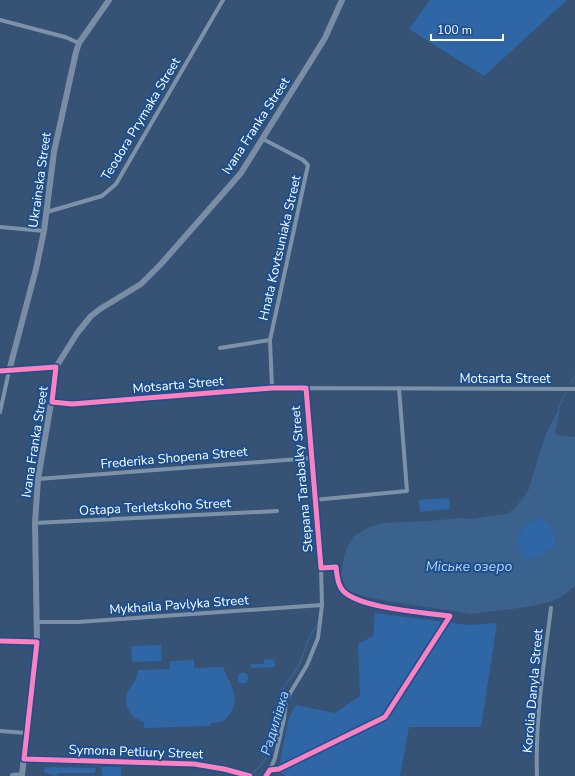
<svg xmlns="http://www.w3.org/2000/svg" width="575" height="776" viewBox="0 0 575 776" font-family="'Nunito Sans',sans-serif">
<style>
.green{fill:#2f66a5}
.water{fill:#3b618d;fill-rule:evenodd}
.lines{fill:none;stroke-linecap:round;stroke-linejoin:round}
.stream{stroke:#3b618d;stroke-width:1.5}
.street{stroke:#7d92a8;stroke-width:4}
.secondary{stroke:#798da4;stroke-width:6}
.cycleway-casing{stroke:#1b4f8f;stroke-width:8}
.cycleway{stroke:#ff80c0;stroke-width:5}
.labels{text-anchor:middle;dominant-baseline:central;stroke-width:4;stroke-linejoin:round;paint-order:stroke}
.street-label{font-size:13px;fill:#fff;stroke:#1b4f8f}
.water-label{font-size:14px;font-style:italic;fill:#b5d3f5;stroke:#1b4f8f}
</style>
<rect width="100%" height="100%" fill="#365274"/>
<g class="green">
<polygon points="430,0 567,0 484,76 409,29"/>
<polygon points="449,498 450,509 420,512 419,500"/>
<path d="M538,517C551,521 557,534 555,547L536,558L524,560C509,541 520,527 538,517Z"/>
<polygon points="375,613 468,625 497,623 481,727 409,727 400,776 286,776 278,771 289,717 296,705 335,713 360,696 358,644 373,636"/>
<polygon points="161,645 162,661 132,662 131,646"/>
<polygon points="274,659 275,667 251,668 250,664 264,664 264,660"/>
<path d="M194,660V668L223,667C229,683 242,698 230,714C224,722 220,723 211,723L210,726L144,728V722L133,717C115,691 137,689 138,670L170,669V661Z"/>
<circle cx="243" cy="678" r="5.5"/>
<polygon points="45,767 96,768 95,773 58,773 56,776 44,772"/>
<polygon points="102,767 121,767 121,776 103,776 101,771"/>
</g>
<path class="water" d="M559,409L560,411L555,433L556,435L575,437V586L561,597L550,602L527,607L471,614L370,598L351,592L346,588L341,575L344,556L348,545L354,536L369,527L383,523L427,521L462,518L470,519L490,516L507,514L514,509L528,491L546,433ZM538,517C551,521 557,534 555,547L536,558L524,560C509,542 520,527 538,517Z"/>
<g class="lines">
<g class="stream">
<polyline points="570,384 575,375"/>
<polyline points="558,410 565,393"/>
<path d="M252,774C257,769 262,765 266,758C276,739 274,716 280,695C284,684 292,677 298,667C305,653 307,637 317,625"/>
</g>
<g class="street">
<polyline points="0,20 65,37 79,43"/>
<polyline points="263,139 303,160 308,165 270,340 272,388"/>
<polyline points="47,212 102,196 116,184 223,0"/>
<polyline points="0,227 44,231"/>
<polyline points="220,348 270,340"/>
<polyline points="0,371 9,371 0,412"/>
<polyline points="52,402 77,404 272,388 575,389"/>
<polyline points="38,479 311,458"/>
<polyline points="314,500 407,491 399,388"/>
<polyline points="35,523 277,511"/>
<polyline points="37,622 78,622 322,605"/>
<polyline points="0,641 37,642"/>
<polyline points="0,731 26,733"/>
<polyline points="266,776 270,770 275,758 284,719 286,700 307,665 318,638 322,605 321,568 306,388"/>
<path d="M537,776C535,719 544,664 551,608"/>
</g>
<g class="secondary">
<polyline points="56,367 9,371 36,269 44,231 54,152 76,52 79,43 109,0"/>
<polyline points="24,759 194,764 224,769 250,776"/>
<polyline points="22,775 37,642 35,523 38,479 54,386 56,367 78,332 91,316 100,309 141,284 161,264 241,173 325,38 342,0"/>
<polyline points="13,776 22,775"/>
</g>
<g class="cycleway-casing">
<g id="cycleway">
<path d="M0,371L56,367L52,402L72,404L272,388H306L321,568L336,567C337,574 337,582 341,588C352,608 428,613 450,616L385,717L279,769L270,770L266,776"/>
<polyline points="0,641 37,642 24,759 194,764 224,769 250,776"/>
</g>
</g>
<use href="#cycleway" class="cycleway"/>
</g>
<g class="labels">
<g class="street-label">
<text transform="translate(141 119) rotate(-59)">Teodora Prymaka Street</text>
<text transform="translate(256 126) rotate(-57)">Ivana Franka Street</text>
<text transform="translate(40 180) rotate(-82)">Ukrainska Street</text>
<text transform="translate(280 248) rotate(-77)">Hnata Kovtsuniaka Street</text>
<text x="505" y="379">Motsarta Street</text>
<text transform="translate(178 385) rotate(-5)">Motsarta Street</text>
<text transform="translate(35 442) rotate(-81)">Ivana Franka Street</text>
<text transform="translate(174 458) rotate(-5)">Frederika Shopena Street</text>
<text transform="translate(302 479) rotate(-95)">Stepana Tarabalky Street</text>
<text transform="translate(155 507) rotate(-3)">Ostapa Terletskoho Street</text>
<text transform="translate(179 605) rotate(-4)">Mykhaila Pavlyka Street</text>
<text transform="translate(533 691) rotate(-85)">Korolia Danyla Street</text>
<text transform="translate(136 752) rotate(2)">Symona Petliury Street</text>
</g>
<g class="water-label">
<text x="469" y="566">Міське озеро</text>
<text transform="translate(275 723) rotate(-73)">Радилівка</text>
</g>
</g>
<path d="M431 34v6h72v-6" fill="none" stroke="#ffffff" stroke-width="2"/>
<text x="437" y="34" font-size="12" fill="#ffffff" stroke="#1b4f8f" stroke-width="3" paint-order="stroke">100 m</text>
</svg>
